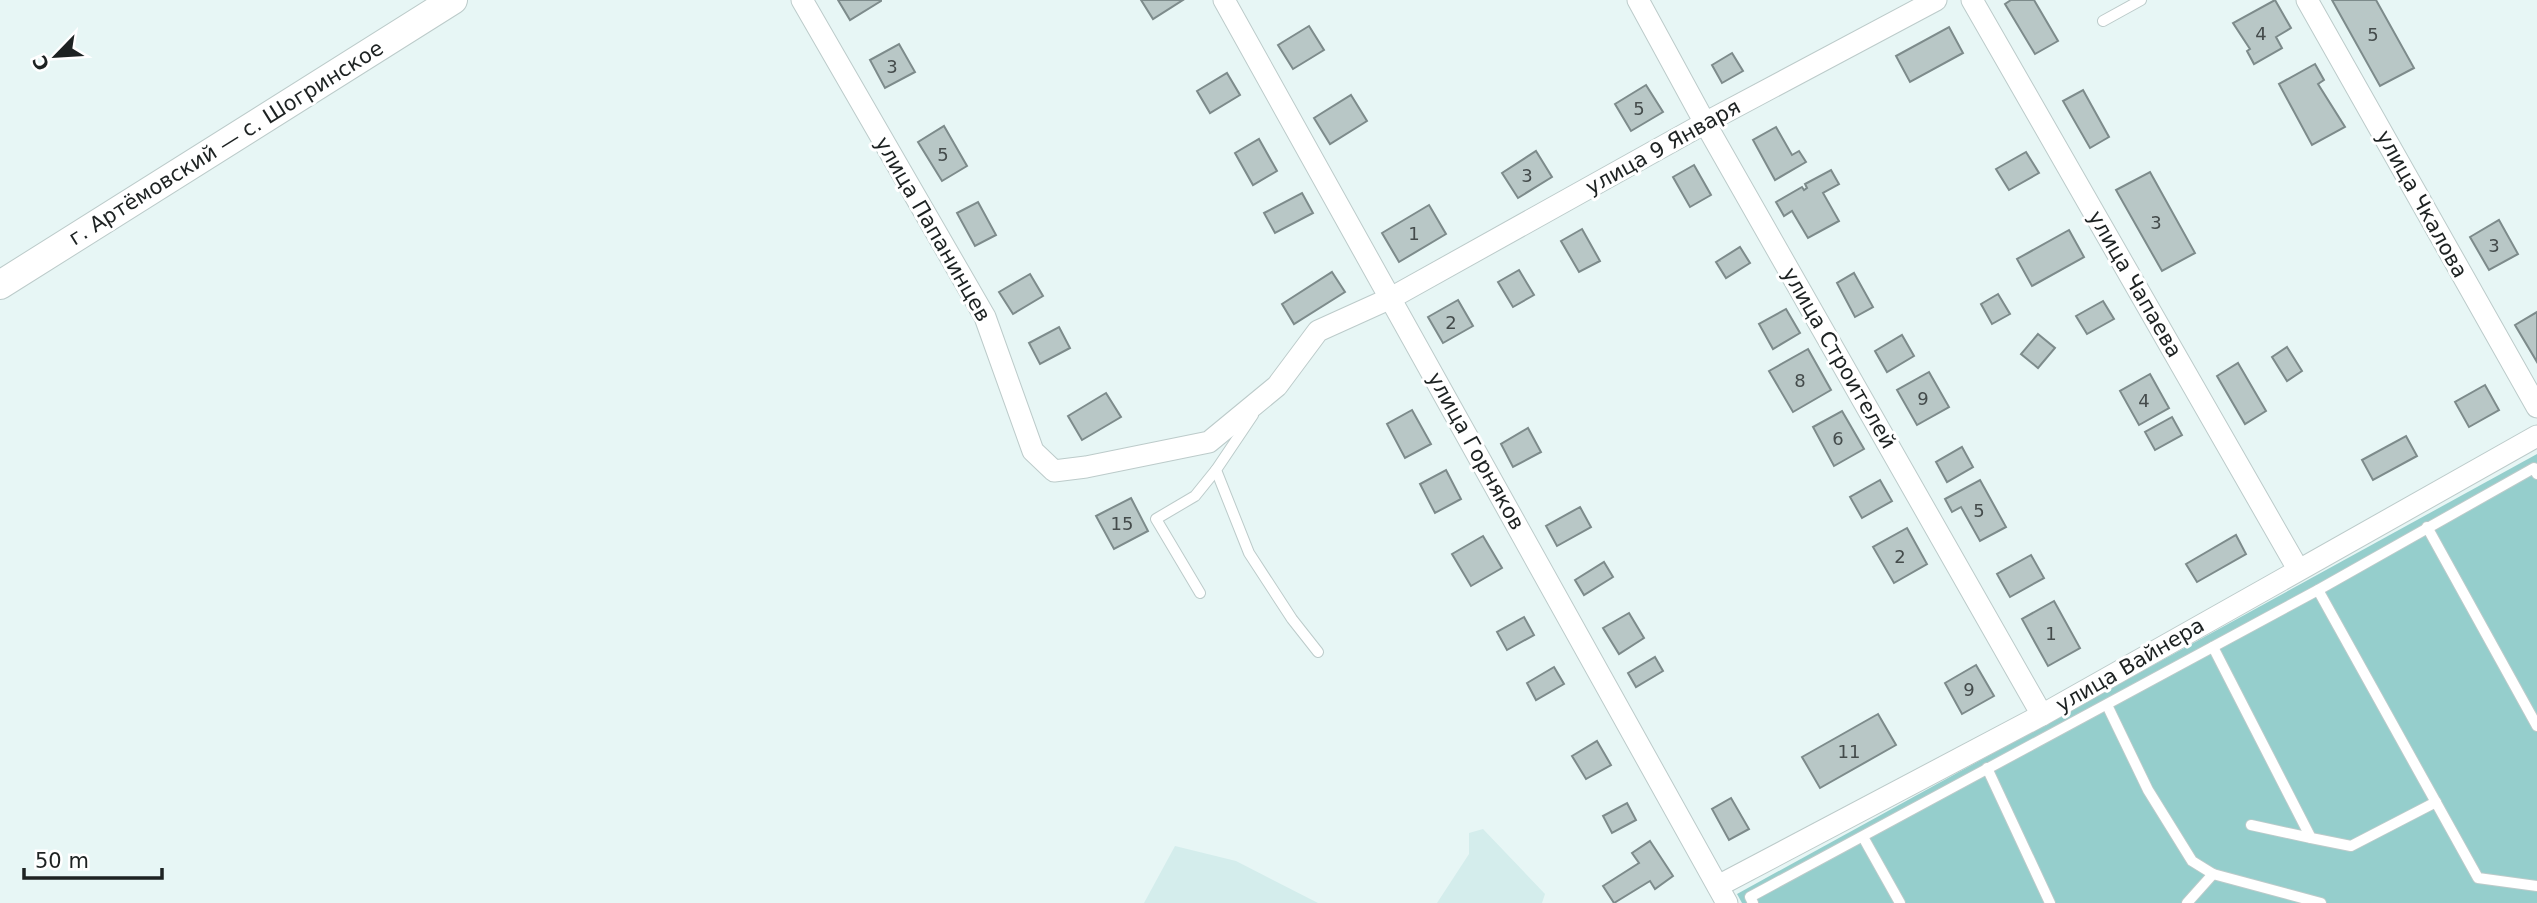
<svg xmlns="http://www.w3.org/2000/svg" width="2537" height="903" viewBox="0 0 2537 903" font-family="'DejaVu Sans',sans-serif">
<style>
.built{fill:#d4edec}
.green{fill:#95cecc}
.building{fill:#b8c7c6;stroke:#7d8b8b;stroke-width:2}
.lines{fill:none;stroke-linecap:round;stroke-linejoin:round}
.lane-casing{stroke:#bccbca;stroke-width:12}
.street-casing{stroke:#bccbca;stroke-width:23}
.secondary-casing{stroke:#bccbca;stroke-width:30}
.lane{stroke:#fff;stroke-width:10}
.street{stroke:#fff;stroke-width:21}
.secondary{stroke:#fff;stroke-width:28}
.labels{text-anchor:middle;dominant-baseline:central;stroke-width:6;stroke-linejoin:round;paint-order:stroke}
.number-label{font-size:18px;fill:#444b4b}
.street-label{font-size:21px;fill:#1d2222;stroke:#fff}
</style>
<rect width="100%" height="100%" fill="#e7f6f5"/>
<g class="built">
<polygon points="1483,829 1545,894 1542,903 1437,903 1469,854 1469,833"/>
<polygon points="1175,846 1236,861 1318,903 1144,903"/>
</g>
<polygon class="green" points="2537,454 2537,903 1742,903 1737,894"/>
<g class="building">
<polygon points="838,0 881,0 881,1 850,20"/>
<polygon points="1141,0 1183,0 1153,19"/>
<polygon points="2011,0 2034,0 2058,41 2035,54 2005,4"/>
<polygon points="2275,0 2291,28 2276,37 2282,48 2254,64 2247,51 2250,49 2233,23"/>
<polygon points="2332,0 2376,0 2414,68 2380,86"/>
<polygon points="1309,26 1324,50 1293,69 1278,45"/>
<polygon points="1949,27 1963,53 1910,82 1896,56"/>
<polygon points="899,44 915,72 885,88 870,60"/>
<polygon points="1732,53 1743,71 1722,83 1712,65"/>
<polygon points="2315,64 2324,80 2318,84 2345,127 2312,145 2279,84"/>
<polygon points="1227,73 1240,95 1210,113 1197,91"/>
<polygon points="1646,85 1663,112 1631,131 1615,104"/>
<polygon points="2083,90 2109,137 2090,148 2063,101"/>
<polygon points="1351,95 1367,121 1330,144 1314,118"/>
<polygon points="944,126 967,166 942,181 918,142"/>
<polygon points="1776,127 1792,155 1799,151 1806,162 1775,180 1753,140"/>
<polygon points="1259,139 1277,171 1253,185 1235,153"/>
<polygon points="1536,151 1552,177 1518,198 1502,173"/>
<polygon points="2026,152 2039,173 2009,190 1996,169"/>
<polygon points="1694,165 1711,195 1690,207 1673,177"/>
<polygon points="1831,170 1839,184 1823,193 1839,221 1808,238 1792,211 1784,216 1776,202 1802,187 1804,190 1807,188 1805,184"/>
<polygon points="2150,172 2195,253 2162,271 2116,190"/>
<polygon points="1302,193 1313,213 1275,233 1264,213"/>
<polygon points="978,202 996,235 975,246 957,213"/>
<polygon points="1429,205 1446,234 1399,262 1382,233"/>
<polygon points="2499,220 2518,254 2489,270 2470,237"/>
<polygon points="1582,229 1600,261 1579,272 1561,241"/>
<polygon points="2069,230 2084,257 2032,286 2017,259"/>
<polygon points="1740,247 1750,263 1726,278 1716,262"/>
<polygon points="1519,270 1534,295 1513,307 1498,282"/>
<polygon points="1332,272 1345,292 1294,324 1282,304"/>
<polygon points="1854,273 1873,307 1855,317 1837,283"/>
<polygon points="1030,274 1043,296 1013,314 999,292"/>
<polygon points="1998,294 2010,314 1992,324 1981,304"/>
<polygon points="1458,300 1473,326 1443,343 1428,317"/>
<polygon points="2103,301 2114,319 2087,334 2076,316"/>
<polygon points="1786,309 1800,333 1773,349 1759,324"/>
<polygon points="2537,312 2537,362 2515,325"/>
<polygon points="1059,327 1070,348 1040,364 1029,343"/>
<polygon points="2038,334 2055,348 2038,368 2021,354"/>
<polygon points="1902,335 1914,356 1887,372 1875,351"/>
<polygon points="2287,347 2302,371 2287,381 2272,357"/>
<polygon points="1808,349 1831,390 1793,412 1769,371"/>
<polygon points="2238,363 2266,411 2245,424 2217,376"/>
<polygon points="1929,372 1949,407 1917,425 1897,390"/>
<polygon points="2150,374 2169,408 2139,425 2120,391"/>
<polygon points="2485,385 2499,410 2469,427 2455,402"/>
<polygon points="1106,393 1121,417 1082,440 1068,416"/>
<polygon points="1412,410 1431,444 1405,458 1387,424"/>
<polygon points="1842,411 1864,449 1834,466 1813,427"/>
<polygon points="2172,417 2182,435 2155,450 2145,432"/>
<polygon points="1528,428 1541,452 1513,467 1501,444"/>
<polygon points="2406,436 2417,456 2373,480 2362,460"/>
<polygon points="1962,447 1973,467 1947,482 1936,462"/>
<polygon points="1446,470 1461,499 1435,513 1420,484"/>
<polygon points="1880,480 1892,501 1862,518 1850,497"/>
<polygon points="1980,480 2006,527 1980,541 1961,507 1952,512 1945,499"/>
<polygon points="1131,498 1148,531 1114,549 1096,516"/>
<polygon points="1580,507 1591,527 1557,546 1546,526"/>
<polygon points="1907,528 1927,564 1894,583 1873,547"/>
<polygon points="2236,535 2246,554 2197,582 2186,564"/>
<polygon points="1483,536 1502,568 1471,586 1452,554"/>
<polygon points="2031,555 2044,578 2010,597 1997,574"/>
<polygon points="1604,562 1613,577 1584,595 1575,580"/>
<polygon points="2054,601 2080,648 2048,666 2022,619"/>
<polygon points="1629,613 1644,638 1619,654 1603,628"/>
<polygon points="1524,617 1534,635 1507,650 1497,632"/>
<polygon points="1655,657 1663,671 1636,687 1628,673"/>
<polygon points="1976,665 1994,696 1962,714 1945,683"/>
<polygon points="1554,667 1564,684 1536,700 1527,683"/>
<polygon points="1878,714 1896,745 1820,788 1802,757"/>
<polygon points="1597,741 1611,765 1586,779 1572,756"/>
<polygon points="1731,798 1749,829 1729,840 1712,809"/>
<polygon points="1627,803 1636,820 1612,833 1603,816"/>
<polygon points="1650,841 1673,876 1655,889 1650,881 1614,903 1603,886 1639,863 1632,853"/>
</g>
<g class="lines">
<g class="lane-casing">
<g id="lane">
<polyline points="2103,21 2141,0"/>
<polyline points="1253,415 1216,470 1249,553 1292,619 1318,652"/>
<polyline points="2427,527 2537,726"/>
<polyline points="2318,590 2478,878 2537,886"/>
<polyline points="1200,593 1156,519 1195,496 1216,470"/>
<polyline points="2213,647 2311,838 2351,846 2436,802"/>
<polyline points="2107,705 2148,790 2192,861 2213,874"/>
<polyline points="1987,768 2050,903"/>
<polyline points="2251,825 2311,838"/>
<polyline points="1863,837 1900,903"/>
<polyline points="1753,903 1750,897 2318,590 2534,468 2537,474"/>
<polyline points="2187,903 2213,874 2321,903"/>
</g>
</g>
<g class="street-casing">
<g id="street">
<polyline points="802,0 985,317 1033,451 1054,471 1086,467 1209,442 1277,386 1318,331 1391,298 1705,123 1936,0"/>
<polyline points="1224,0 1727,903"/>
<polyline points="1638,0 1705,123 2042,715"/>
<polyline points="1972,0 2298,569"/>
<polyline points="2307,0 2537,407"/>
<polyline points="1718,886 2042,715 2537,436"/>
</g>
</g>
<g class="secondary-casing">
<polyline id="secondary" points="0,285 453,0"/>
</g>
<use href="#lane" class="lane"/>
<use href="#street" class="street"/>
<use href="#secondary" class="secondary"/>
</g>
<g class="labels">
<g class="number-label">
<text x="2261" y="33">4</text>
<text x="2373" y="34">5</text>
<text x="892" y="66">3</text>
<text x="1639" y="108">5</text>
<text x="943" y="154">5</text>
<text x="1527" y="175">3</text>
<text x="2156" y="222">3</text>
<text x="1414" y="233">1</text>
<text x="2494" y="245">3</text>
<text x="1451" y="322">2</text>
<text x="1800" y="380">8</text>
<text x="1923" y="398">9</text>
<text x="2144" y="400">4</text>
<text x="1838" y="438">6</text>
<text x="1979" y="510">5</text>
<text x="1122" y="523">15</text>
<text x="1900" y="556">2</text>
<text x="2051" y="633">1</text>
<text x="1969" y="689">9</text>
<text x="1849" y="751">11</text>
</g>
<g class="street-label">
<text transform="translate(226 143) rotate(-32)">г. Артёмовский — с. Шогринское</text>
<text transform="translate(1663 147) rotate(-29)">улица 9 Января</text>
<text transform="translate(2422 204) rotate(61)">улица Чкалова</text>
<text transform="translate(933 229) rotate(60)">улица Папанинцев</text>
<text transform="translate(2135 284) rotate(60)">улица Чапаева</text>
<text transform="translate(1839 358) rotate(60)">улица Строителей</text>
<text transform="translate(1476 451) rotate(61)">улица Горняков</text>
<text transform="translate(2130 665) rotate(-30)">улица Вайнера</text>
</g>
</g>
<g transform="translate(56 56) rotate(245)" stroke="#ffffff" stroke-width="5" paint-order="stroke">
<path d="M0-5L12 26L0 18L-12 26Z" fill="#1d2222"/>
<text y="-10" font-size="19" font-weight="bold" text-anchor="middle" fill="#1d2222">С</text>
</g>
<path d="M24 868v10h138v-10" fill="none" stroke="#1d2222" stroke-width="3.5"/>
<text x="35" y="868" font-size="21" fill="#1d2222" stroke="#ffffff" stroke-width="5" paint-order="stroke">50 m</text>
</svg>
